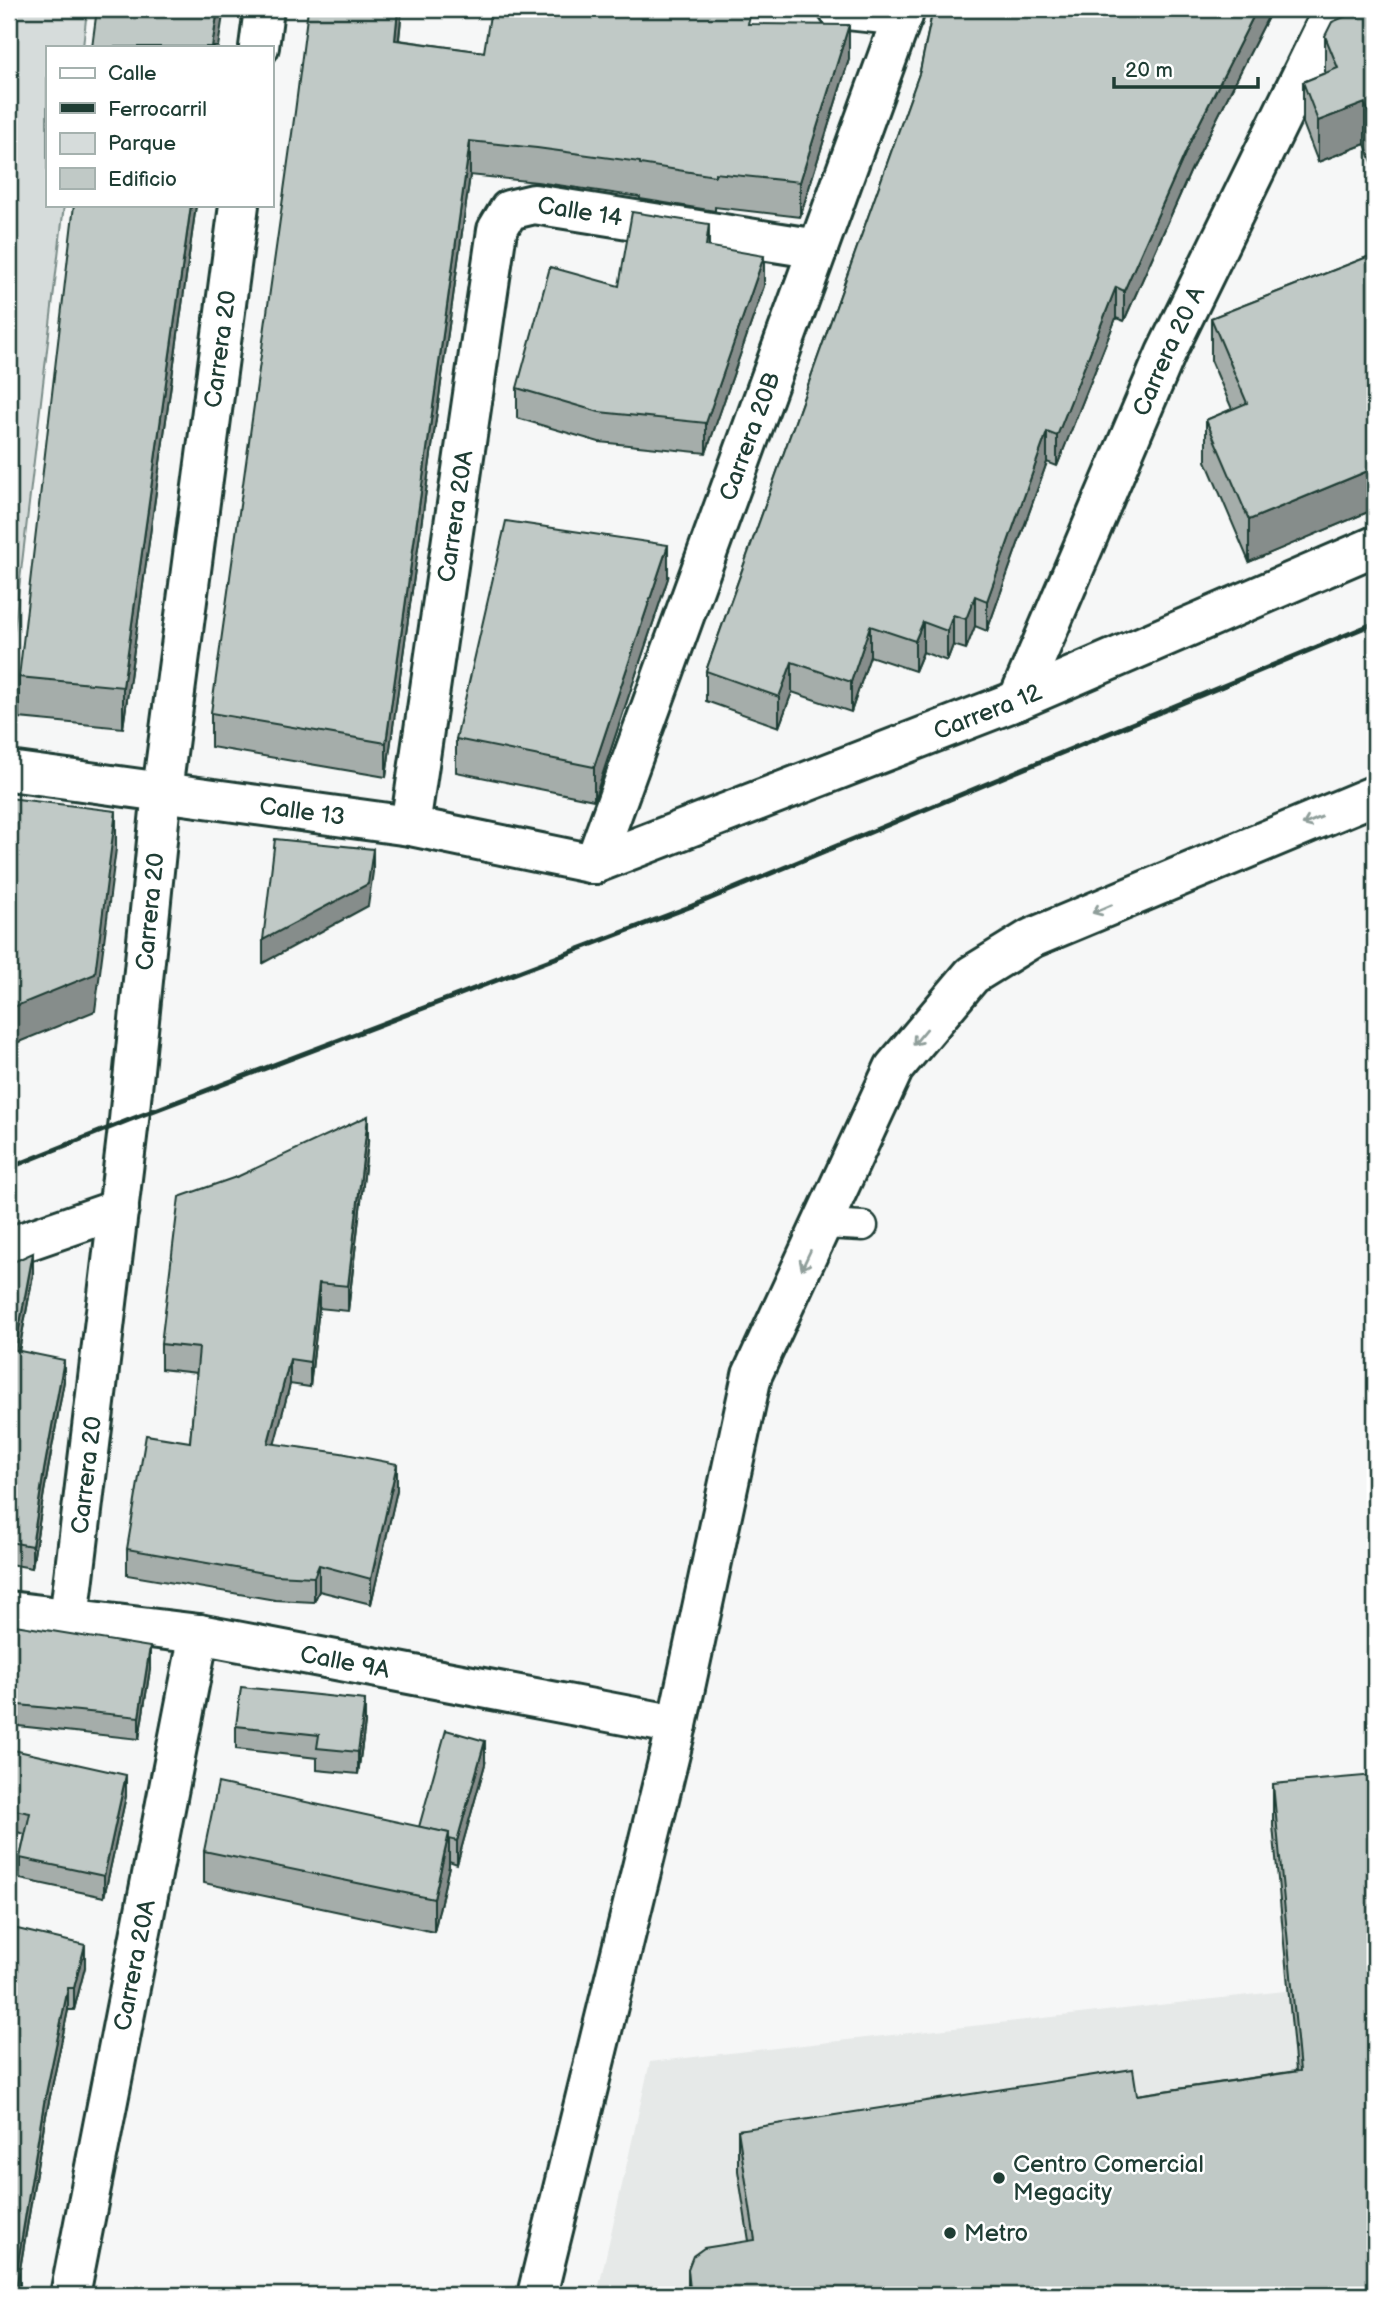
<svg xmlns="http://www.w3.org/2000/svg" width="1384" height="2304" viewBox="0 0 1384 2304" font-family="'Balsamiq Sans',sans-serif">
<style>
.built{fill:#e6e9e8}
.green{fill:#d6dcdb;stroke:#7a8c88;stroke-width:2}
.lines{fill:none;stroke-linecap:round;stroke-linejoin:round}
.service-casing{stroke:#1f3d34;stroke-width:33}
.minor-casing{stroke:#1f3d34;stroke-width:44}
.service{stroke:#fff;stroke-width:28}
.minor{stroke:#fff;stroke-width:38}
.rail{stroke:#1f3d34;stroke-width:5}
.wall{fill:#a5adaa;stroke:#1f3d34;stroke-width:2}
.shaded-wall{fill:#868d8b;stroke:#1f3d34;stroke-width:2}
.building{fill:#c0c9c6;stroke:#1f3d34;stroke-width:2}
.oneway{stroke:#8f9e9a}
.poi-dot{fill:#1f3d34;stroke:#fff;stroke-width:2.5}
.labels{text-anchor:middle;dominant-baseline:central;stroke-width:5;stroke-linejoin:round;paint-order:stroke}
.street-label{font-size:24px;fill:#1f3d34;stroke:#fff}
.poi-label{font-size:24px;fill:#1f3d34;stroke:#fff;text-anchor:start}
</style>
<rect width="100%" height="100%" fill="#f6f7f7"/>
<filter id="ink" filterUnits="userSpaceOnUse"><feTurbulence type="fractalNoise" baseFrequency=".0143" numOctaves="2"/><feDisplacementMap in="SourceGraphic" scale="14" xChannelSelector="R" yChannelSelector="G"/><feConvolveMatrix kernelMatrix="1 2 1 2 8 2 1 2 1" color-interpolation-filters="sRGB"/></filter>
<g filter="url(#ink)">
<polygon class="built" points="1375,1981 1375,2295 597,2295 650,2062"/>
<polygon class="green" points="9,9 87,9 83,47 47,47 47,205 64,205 9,674"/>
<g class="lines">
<g class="service-casing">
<polyline id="service" points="824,1224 863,1226"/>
</g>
<g class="minor-casing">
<g id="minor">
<polyline points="838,9 903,16"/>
<polyline points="259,47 264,9"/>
<path id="s1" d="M1018,700L1166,353L1334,9"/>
<path id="s2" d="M9,771L410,826L594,864"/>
<path id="s3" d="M410,826L497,230L509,210L534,204L818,249"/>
<path id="s4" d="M594,864L905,9"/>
<path id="s5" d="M594,864L1018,700L1375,546"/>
<polyline points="9,1247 119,1209"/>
<path id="s6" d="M9,1611L199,1634L677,1725"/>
<path id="s7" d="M69,1619L129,1120L162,791L239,205"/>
<path id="s8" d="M70,2295L199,1634"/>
<polyline points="537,2295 677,1725 752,1375 894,1068 972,975 1032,938 1375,795"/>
</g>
</g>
<use href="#service" class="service"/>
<use href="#minor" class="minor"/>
<polyline class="rail" points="9,1168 129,1120 692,906 1375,623"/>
</g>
<g class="wall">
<polygon points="402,9 399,40 484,52 750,24 849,59 800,217 715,207 715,211 640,199 640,197 537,182 470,175 386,777 211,747 211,713"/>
<polygon points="933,9 1272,9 1191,170 1124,321 1116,318 1057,466 1047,462 987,631 975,626 966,649 953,645 947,661 923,652 915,671 870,656 851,712 792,692 779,727 706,701 706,671 920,71"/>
<polygon points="1375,9 1375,170 1365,144 1318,162 1303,123 1303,82 1325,73 1325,36"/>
<polygon points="196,205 123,728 19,718 19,677"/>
<polygon points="709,247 764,286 706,453 599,442 517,418 517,388 619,286"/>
<polygon points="1375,254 1375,509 1249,562 1206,461 1206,420 1232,409 1211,360 1211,318"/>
<polygon points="668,578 594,800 456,772 456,739"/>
<polygon points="368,1142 348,1311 319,1308 310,1387 290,1384 274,1444 397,1490 371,1604 319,1591 314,1602 275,1600 127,1575 127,1549 190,1442 197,1373 161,1369 161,1344"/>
<polygon points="9,1264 33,1275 19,1351 64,1381 44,1492 32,1568 9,1564"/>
<polygon points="9,1624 150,1669 139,1739 9,1725"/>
<polygon points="365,1723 358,1774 317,1770 317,1758 236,1749 236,1726"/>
<polygon points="9,1749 126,1796 104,1897 20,1879 20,1858 25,1834 9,1830"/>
<polygon points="485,1764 457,1864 449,1861 449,1866 434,1932 204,1883 204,1851 419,1827"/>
<polygon points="1273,1784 1375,2295 688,2295 688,2269 749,2241 738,2171 738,2130 1137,2095 1296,2071 1273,1826"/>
<polygon points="9,1927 85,1967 74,2010 68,2010 44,2125 20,2269 20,2290"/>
</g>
<g class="shaded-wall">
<polygon points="218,9 224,9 218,47 212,47"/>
<polygon points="398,9 402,9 395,74 395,40"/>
<polygon points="1257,9 1272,9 1191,170 1124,321 1124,291 1191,140"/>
<polygon points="849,25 849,59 800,217 800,182"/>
<polygon points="1365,103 1365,144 1318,162 1318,121"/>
<polygon points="470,141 470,175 386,777 386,743"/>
<polygon points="191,205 196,205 123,728 123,687"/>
<polygon points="709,224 709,254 706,246"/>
<polygon points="764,256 764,286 706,453 706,423"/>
<polygon points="1116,287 1116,318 1057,466 1057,436"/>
<polygon points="1047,432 1047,462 987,631 987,601"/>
<polygon points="1375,468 1375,509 1249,562 1249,520"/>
<polygon points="668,545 668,578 594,800 594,767"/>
<polygon points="975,596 975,626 966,649 966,619"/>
<polygon points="953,615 953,645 947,661 947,631"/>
<polygon points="923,622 923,652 915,671 915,641"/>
<polygon points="870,626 870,656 851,712 851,682"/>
<polygon points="792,662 792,692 779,727 779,697"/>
<polygon points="116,811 116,849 95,1011 9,1046 9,1009"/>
<polygon points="373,849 373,872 368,906 263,963 263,940"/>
<polygon points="368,1116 368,1142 348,1311 348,1286"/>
<polygon points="33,1253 33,1275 15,1372 15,1350"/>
<polygon points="319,1283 319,1308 310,1387 310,1362"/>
<polygon points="290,1359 290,1384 268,1469 268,1443"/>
<polygon points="64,1360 64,1381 44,1492 32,1568 32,1546 44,1470"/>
<polygon points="397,1464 397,1490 371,1604 371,1579"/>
<polygon points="319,1565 319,1591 314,1602 314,1577"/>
<polygon points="150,1647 150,1669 139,1739 139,1717"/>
<polygon points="365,1700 365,1723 358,1774 358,1752"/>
<polygon points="485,1741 485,1764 457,1864 457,1841"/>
<polygon points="126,1775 126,1796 104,1897 104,1876"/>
<polygon points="449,1833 449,1866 434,1932 434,1899"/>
<polygon points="85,1945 85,1967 74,2010 74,1988"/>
<polygon points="68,1988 68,2010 44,2125 20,2269 20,2290 19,2295 14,2295 17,2267 44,2103"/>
</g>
<g class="building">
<polygon points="97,9 218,9 212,47 92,47"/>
<polygon points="308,9 398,9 395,40 484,52 491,9 726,9 750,14 748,24 849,25 800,182 715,173 715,176 640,164 640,162 537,148 470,141 386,743 211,713 295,112"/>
<polygon points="933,9 1257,9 1191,140 1124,291 1116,287 1057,436 1047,432 987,601 975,596 966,619 953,615 947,631 923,622 915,641 870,626 851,682 792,662 779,697 706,671 920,71"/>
<polygon points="1363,9 1375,9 1375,129 1365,103 1318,121 1303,82 1338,68 1325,36 1332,22"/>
<polygon points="74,205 191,205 123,687 19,677"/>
<polygon points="632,212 709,224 706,246 764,256 706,423 599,412 517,388 550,267 619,286"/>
<polygon points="1375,254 1375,468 1249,520 1206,420 1247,403 1211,318"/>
<polygon points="506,521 668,545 594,767 456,739"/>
<polygon points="9,798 116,811 95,974 9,1009"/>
<polygon points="275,839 373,849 368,884 263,940"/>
<polygon points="368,1116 348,1286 319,1283 310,1362 290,1359 268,1443 341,1453 397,1464 371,1579 319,1565 314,1577 275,1575 127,1549 146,1435 190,1442 199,1348 161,1344 179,1197 239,1176"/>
<polygon points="33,1253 15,1350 64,1360 44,1470 32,1546 9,1542 9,1264"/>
<polygon points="9,1624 150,1647 139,1717 9,1704"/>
<polygon points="241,1687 365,1700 358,1752 317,1748 319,1735 236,1726"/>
<polygon points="446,1730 485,1741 457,1841 449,1839 449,1833 419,1827"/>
<polygon points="9,1749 126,1775 104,1876 20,1858 30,1813 9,1809"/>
<polygon points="1375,1775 1375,2295 694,2295 690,2289 688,2269 693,2256 704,2248 755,2240 738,2130 1133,2069 1137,2095 1300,2071 1273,1784"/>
<polygon points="218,1783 449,1833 434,1899 204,1851"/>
<polygon points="9,1927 85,1945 74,1988 68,1988 44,2103 17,2267 20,2268 14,2295 9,2295"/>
</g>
<defs><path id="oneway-shaft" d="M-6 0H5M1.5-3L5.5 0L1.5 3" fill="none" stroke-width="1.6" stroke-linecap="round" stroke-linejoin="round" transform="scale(1.75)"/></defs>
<g class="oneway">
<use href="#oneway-shaft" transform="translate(1312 821) rotate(157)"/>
<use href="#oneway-shaft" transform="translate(1102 909) rotate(157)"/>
<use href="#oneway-shaft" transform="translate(920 1037) rotate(130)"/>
<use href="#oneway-shaft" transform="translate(806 1260) rotate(115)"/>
</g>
</g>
<g class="poi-dot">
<circle cx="999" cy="2178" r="7"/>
<circle cx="950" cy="2233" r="7"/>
</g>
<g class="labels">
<g class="street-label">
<text stroke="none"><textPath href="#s3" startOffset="698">Calle 14</textPath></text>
<text stroke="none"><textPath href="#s7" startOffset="1279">Carrera 20</textPath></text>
<text stroke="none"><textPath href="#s1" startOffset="380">Carrera 20 A</textPath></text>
<text stroke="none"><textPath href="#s4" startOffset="455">Carrera 20B</textPath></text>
<text stroke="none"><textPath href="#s3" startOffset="313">Carrera 20A</textPath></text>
<text stroke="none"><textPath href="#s5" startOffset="422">Carrera 12</textPath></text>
<text stroke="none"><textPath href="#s2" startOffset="296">Calle 13</textPath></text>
<text stroke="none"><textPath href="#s7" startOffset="712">Carrera 20</textPath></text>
<text stroke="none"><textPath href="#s7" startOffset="145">Carrera 20</textPath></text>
<text stroke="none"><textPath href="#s6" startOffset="340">Calle 9A</textPath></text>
<text stroke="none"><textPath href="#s8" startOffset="336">Carrera 20A</textPath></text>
</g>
<g class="poi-label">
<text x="1013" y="2164">Centro Comercial<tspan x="1013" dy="28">Megacity</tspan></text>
<text x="964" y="2233">Metro</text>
</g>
</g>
<rect width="1384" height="2304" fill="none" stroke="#fff" stroke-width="35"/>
<rect x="18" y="18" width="1349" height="2269" fill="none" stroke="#1f3d34" stroke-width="2.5" filter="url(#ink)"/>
<rect x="46" y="46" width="228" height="161" fill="#ffffff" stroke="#a5b1ae" stroke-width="2"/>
<rect x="60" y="68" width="35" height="10" fill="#ffffff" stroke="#a5b1ae" stroke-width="2"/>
<text x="108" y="80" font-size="21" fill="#1f3d34">Calle</text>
<rect x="60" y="103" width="35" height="10" fill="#1f3d34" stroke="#a5b1ae" stroke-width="2"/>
<text x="108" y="116" font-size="21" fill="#1f3d34">Ferrocarril</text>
<rect x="60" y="133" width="35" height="21" fill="#d6dcdb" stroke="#a5b1ae" stroke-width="2"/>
<text x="108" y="150" font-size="21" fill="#1f3d34">Parque</text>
<rect x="60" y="168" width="35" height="21" fill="#c0c9c6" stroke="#a5b1ae" stroke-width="2"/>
<text x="108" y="186" font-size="21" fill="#1f3d34">Edificio</text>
<path d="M1114 77v10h144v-10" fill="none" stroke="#1f3d34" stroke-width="3.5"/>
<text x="1125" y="77" font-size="21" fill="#1f3d34" stroke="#ffffff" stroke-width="5" paint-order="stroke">20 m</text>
</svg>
